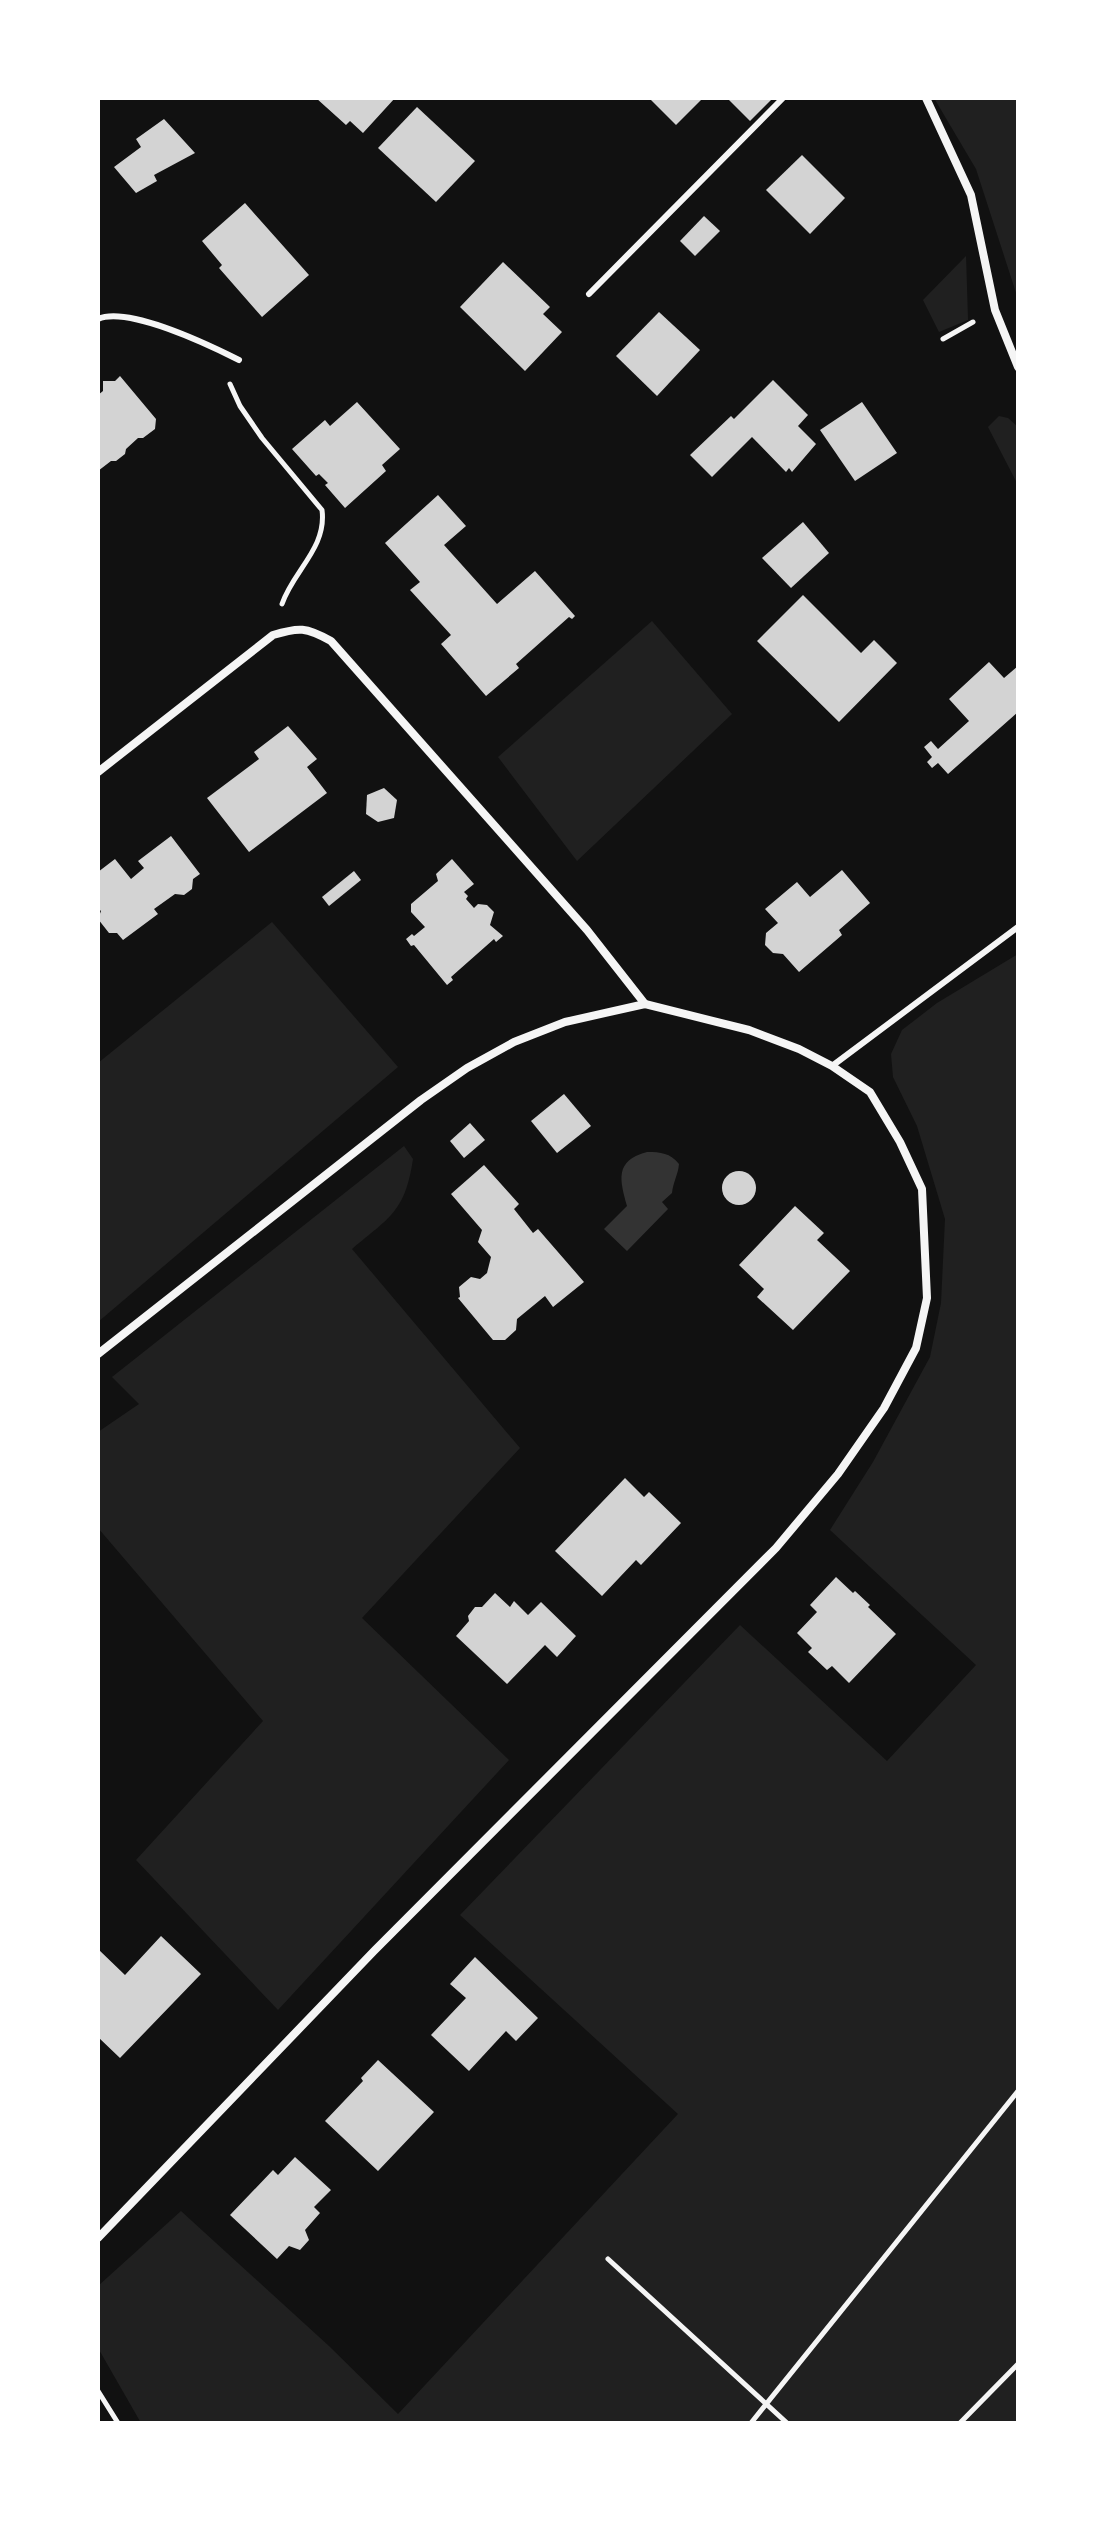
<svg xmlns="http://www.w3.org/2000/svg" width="1116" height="2521" viewBox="0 0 1116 2521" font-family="'PT Sans',sans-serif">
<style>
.green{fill:#202020}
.water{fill:#333}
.building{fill:#d3d3d3}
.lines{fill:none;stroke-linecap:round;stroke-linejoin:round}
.path{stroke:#f5f5f5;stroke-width:5}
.service{stroke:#f5f5f5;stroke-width:6}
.minor{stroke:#f5f5f5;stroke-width:8}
</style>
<rect width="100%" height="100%" fill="#111"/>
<g class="green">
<polygon points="934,98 1018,98 1018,299 976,169"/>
<polygon points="966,256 968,320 939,332 923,300"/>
<polygon points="999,416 1008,418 1018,427 1018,485 988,427"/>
<polygon points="652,621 732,714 577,861 498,757"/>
<polygon points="272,922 398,1067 98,1322 98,1063"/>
<polygon points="1018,954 1018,2423 141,2423 98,2348 98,2286 181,2211 329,2346 398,2414 678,2114 460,1915 740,1625 887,1761 976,1665 830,1530 873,1462 930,1357 941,1303 945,1219 917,1126 893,1077 891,1054 902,1030 937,1003"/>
<path d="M404,1146L413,1159C405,1212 390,1217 352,1249L520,1448L362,1618L509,1760L278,2010L136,1860L263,1721L98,1528V1432L139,1404L112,1377Z"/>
</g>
<path class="water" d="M647,1152C661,1152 670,1153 679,1164C678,1175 673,1182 672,1193L662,1202L668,1209L627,1251L604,1229L627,1206C620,1180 614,1161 647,1152Z"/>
<g class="building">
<polygon points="316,98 395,98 363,133 350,121 346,125"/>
<polygon points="649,98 703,98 676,125"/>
<polygon points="727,98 773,98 750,121"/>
<polygon points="417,107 475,161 436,202 378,148"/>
<polygon points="164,119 195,153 154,175 157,181 136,193 114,167 141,147 136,139"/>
<polygon points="802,155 845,198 810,234 766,190"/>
<polygon points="245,203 309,275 262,317 219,268 222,265 202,241"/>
<polygon points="704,216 720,231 695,256 680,241"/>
<polygon points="503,262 550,307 543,314 562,332 525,371 460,307"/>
<polygon points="659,312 700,350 657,396 616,356"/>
<polygon points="120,376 156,419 155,429 143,438 138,438 126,449 125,454 116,461 111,461 98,471 98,395 103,391 103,381 115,381"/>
<polygon points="773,380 808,415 798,426 816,444 792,472 789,468 786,472 752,437 712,477 690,455 731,416 734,419"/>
<polygon points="357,402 400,449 382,465 386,471 345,508 325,485 328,483 319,474 316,476 292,449 325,420 330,426"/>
<polygon points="862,402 897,453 855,481 820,430"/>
<polygon points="438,495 466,526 444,545 497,604 535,571 575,616 572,619 569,617 516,664 519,668 486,696 441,644 451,635 410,590 420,582 385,543"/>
<polygon points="803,522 829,553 791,588 762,558"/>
<polygon points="803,595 861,653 874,640 897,663 839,722 757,641"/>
<polygon points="989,662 1004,678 1018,666 1018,712 948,774 938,763 932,768 927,762 932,757 924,747 931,741 938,749 969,721 949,699"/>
<polygon points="288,726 317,759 307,767 327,793 249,852 207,798 259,759 254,752"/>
<polygon points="384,788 397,800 394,818 378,822 366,814 367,795"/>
<polygon points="171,836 200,874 193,879 192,889 184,895 175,894 154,909 158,914 123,940 117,933 109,933 98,919 101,911 98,908 98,872 115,859 131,879 144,868 138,861"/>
<polygon points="452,859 474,884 464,892 468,896 466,899 474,908 478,904 487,905 494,912 490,925 503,936 496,942 494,939 451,977 453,980 447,985 414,945 411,946 406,939 412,934 414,936 425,927 411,912 411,904 438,881 436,874"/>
<polygon points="842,870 870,903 839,930 842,935 799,972 783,954 773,953 765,945 766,933 778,923 765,909 797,882 810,897"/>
<polygon points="354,871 361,880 329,906 322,897"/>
<polygon points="564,1094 591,1126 557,1153 531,1121"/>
<polygon points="470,1123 485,1140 464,1158 450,1141"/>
<polygon points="484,1165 519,1204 514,1209 533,1233 538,1229 584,1282 553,1307 545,1296 517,1319 516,1330 505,1340 493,1340 458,1298 460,1297 459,1287 471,1277 480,1279 487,1273 491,1257 478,1242 482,1230 451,1194"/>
<circle cx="739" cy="1188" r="17"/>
<polygon points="795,1206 824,1233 817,1240 850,1271 793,1330 757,1297 764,1289 739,1265"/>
<polygon points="625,1478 644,1497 649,1492 681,1523 641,1565 636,1560 602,1596 555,1551"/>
<polygon points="836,1577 853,1593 855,1591 870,1605 868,1607 896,1634 849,1683 832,1666 827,1670 808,1652 812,1648 797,1633 817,1612 810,1605"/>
<polygon points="495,1593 510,1607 514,1601 528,1615 541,1602 576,1636 557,1657 545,1645 507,1684 456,1636 469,1621 468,1616 475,1607 482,1607"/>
<polygon points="161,1936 201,1974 120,2058 98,2037 98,1949 125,1975"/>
<polygon points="475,1957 538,2018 516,2041 506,2031 469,2071 431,2035 466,1998 450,1984"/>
<polygon points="378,2060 434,2112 378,2171 325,2121 363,2081 361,2078"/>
<polygon points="295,2157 331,2190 314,2207 320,2213 305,2230 309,2240 300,2250 289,2246 277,2259 230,2215 273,2170 278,2175"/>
</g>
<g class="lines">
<g class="path">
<polyline points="943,339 973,322"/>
<path d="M230,384L240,406L262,438L322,510C327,548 293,571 282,604"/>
<polyline points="608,2259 787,2423"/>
<polyline points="98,2391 118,2423"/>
<polyline points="751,2423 1018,2091"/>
<polyline points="960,2423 1018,2364"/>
</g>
<g class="service">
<polyline points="589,294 783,98"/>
<path d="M98,319C128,306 209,345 239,360"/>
<polyline points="832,1066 1018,927"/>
</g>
<g class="minor">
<polyline points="926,98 971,195 995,310 1018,367"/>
<path d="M98,772L273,635C299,627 306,627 331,641L587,930L645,1004"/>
<polyline points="98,1354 421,1100 467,1068 514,1042 565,1022 645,1004 749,1030 799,1049 832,1066 870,1092 900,1142 922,1189 927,1298 916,1348 884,1408 838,1474 776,1548 374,1951 98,2238"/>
</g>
</g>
<rect width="1116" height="2521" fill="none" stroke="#ffffff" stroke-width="200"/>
</svg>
